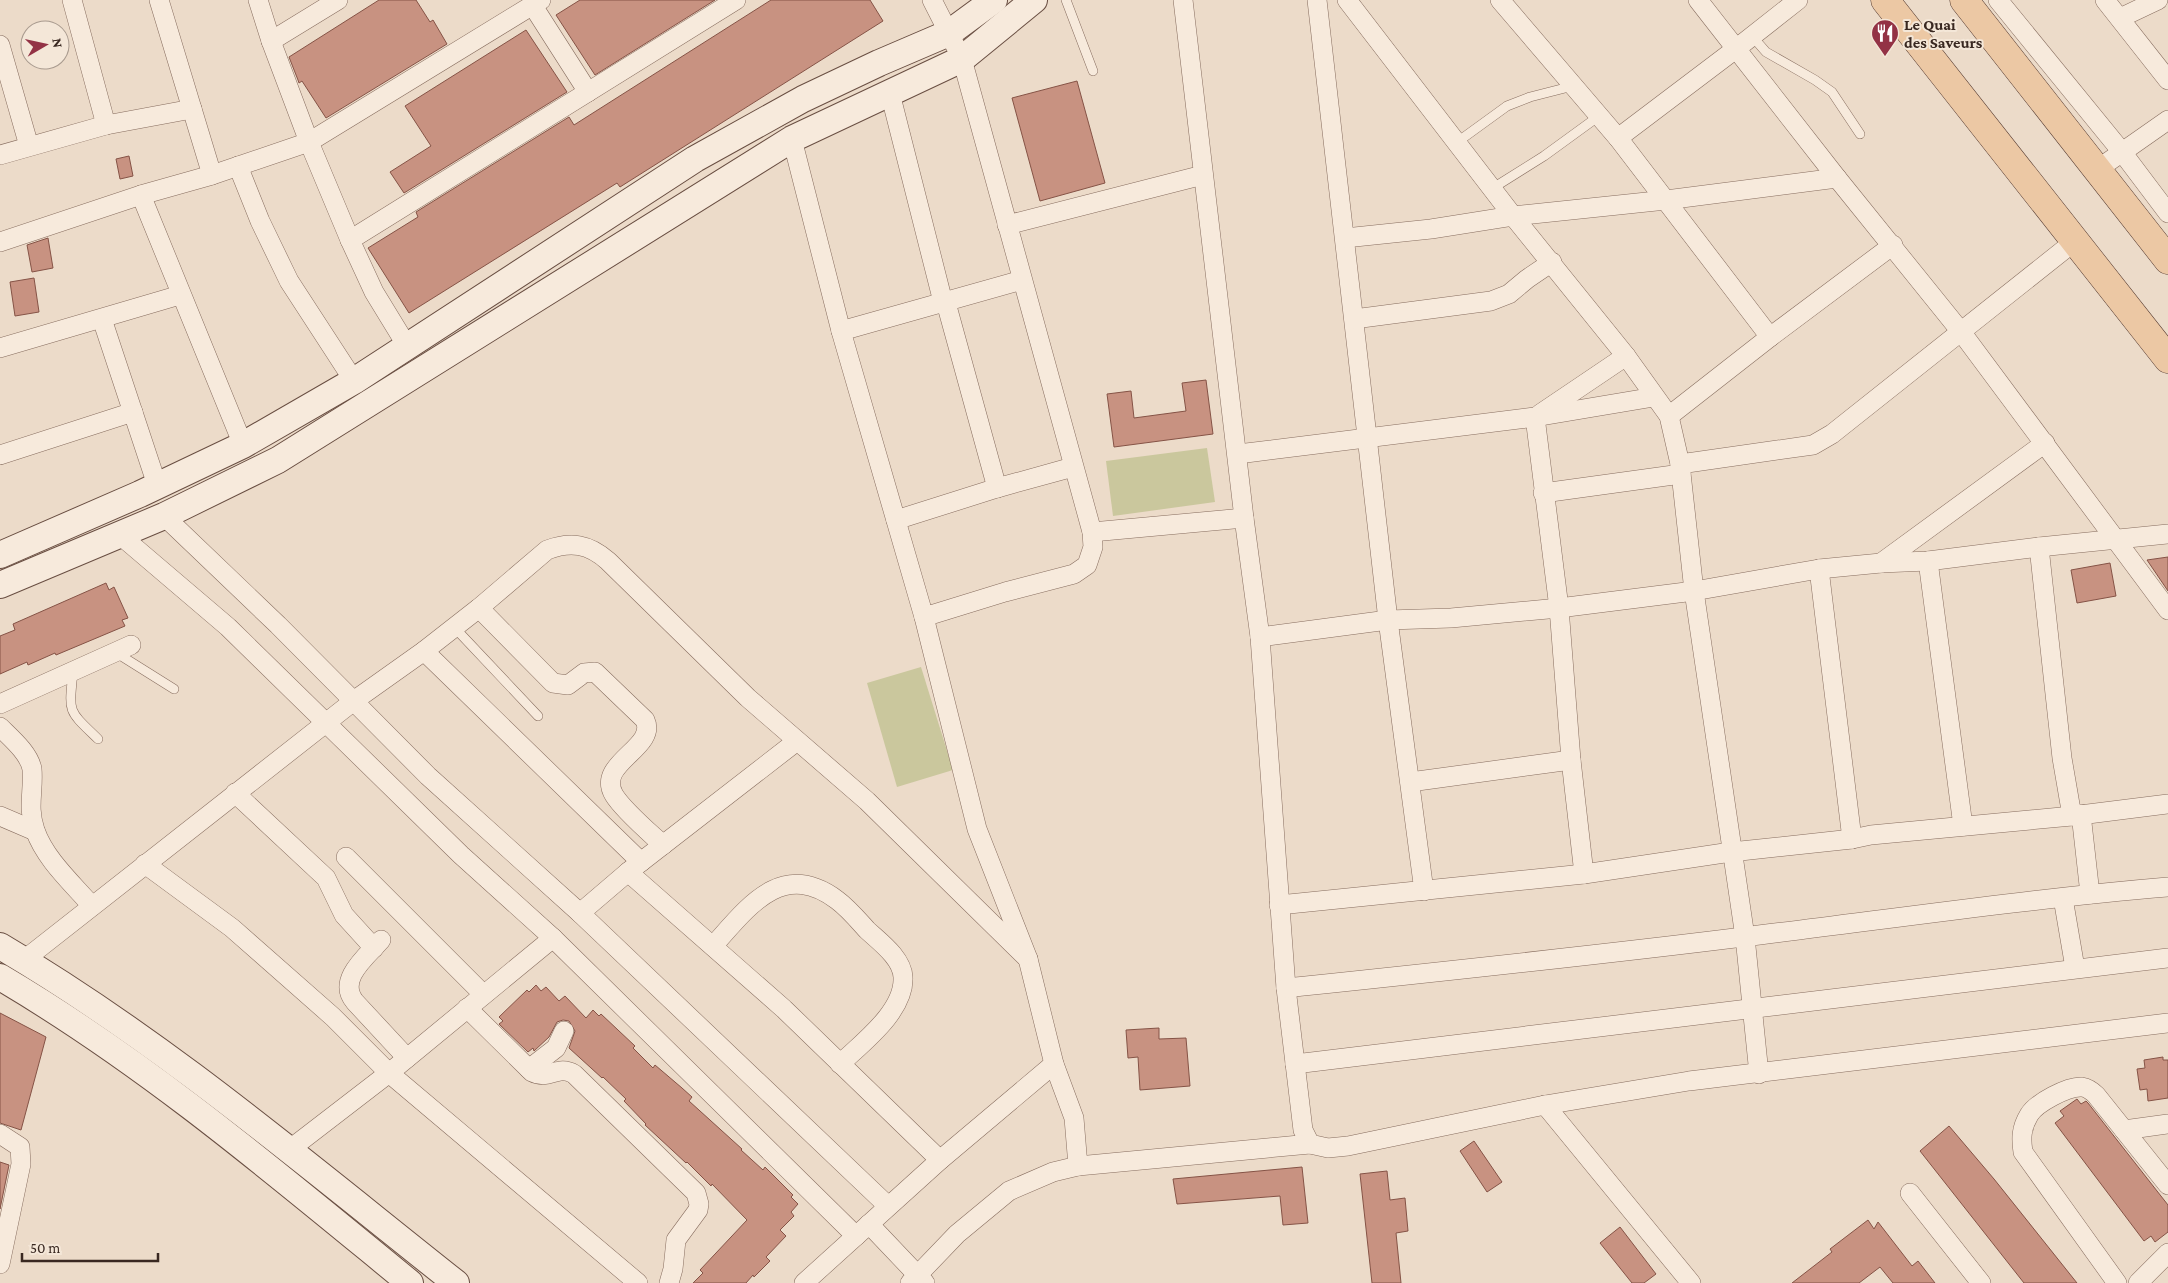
<svg xmlns="http://www.w3.org/2000/svg" width="2168" height="1283" viewBox="0 0 2168 1283" font-family="'Crimson Pro',serif">
<style>
.green{fill:#cac79d}
.building{fill:#c89281;stroke:#855346}
.lines{fill:none;stroke-linecap:round;stroke-linejoin:round}
.service-casing{stroke:#876d5f;stroke-width:10}
.minor-casing{stroke:#876d5f;stroke-width:20}
.secondary-casing{stroke:#694e42;stroke-width:28}
.primary-casing{stroke:#563c32;stroke-width:29}
.service{stroke:#f7eadc;stroke-width:9}
.minor{stroke:#f7eadc;stroke-width:19}
.secondary{stroke:#f7eadc;stroke-width:26}
.primary{stroke:#ecc8a4;stroke-width:28}
.labels{text-anchor:middle;dominant-baseline:central;stroke-width:4;stroke-linejoin:round;paint-order:stroke}
.poi-label{font-size:16px;font-weight:bold;fill:#392821;stroke:#f4e7d8;text-anchor:start}
</style>
<rect width="100%" height="100%" fill="#ecdbc9"/>
<g class="green">
<polygon points="1207,448 1215,502 1113,516 1106,461"/>
<polygon points="921,667 953,770 897,787 867,683"/>
</g>
<g class="building">
<polygon points="379,0 416,0 430,22 433,20 447,44 326,118 302,81 299,83 298,80 289,57"/>
<polygon points="580,0 715,0 595,75 556,15"/>
<polygon points="771,0 870,0 883,21 620,187 617,183 409,313 368,248 418,217 416,212 569,117 574,125"/>
<polygon points="526,30 567,92 404,193 390,172 431,146 405,106"/>
<polygon points="1077,81 1105,183 1040,201 1012,98"/>
<polygon points="129,156 133,176 120,179 116,159"/>
<polygon points="48,238 53,268 32,272 27,245"/>
<polygon points="34,278 39,312 15,316 10,282"/>
<polygon points="1206,380 1213,434 1114,447 1107,394 1131,391 1134,418 1186,411 1182,383"/>
<polygon points="2168,557 2168,591 2147,560"/>
<polygon points="2110,563 2116,596 2077,603 2071,570"/>
<polygon points="106,583 109,590 114,587 128,618 122,620 125,626 56,655 55,653 28,665 27,662 0,674 0,636 15,630 13,624"/>
<polygon points="536,985 541,991 546,987 559,1001 565,996 586,1018 593,1010 599,1016 601,1014 635,1046 633,1048 653,1068 655,1065 682,1088 692,1097 689,1101 742,1149 741,1150 763,1170 765,1167 793,1195 791,1197 798,1204 791,1212 794,1216 780,1230 786,1236 766,1257 770,1261 754,1277 753,1275 746,1283 693,1283 703,1273 700,1270 747,1220 712,1184 711,1186 687,1162 686,1163 645,1125 646,1124 624,1101 626,1099 603,1077 602,1078 569,1048 575,1031 569,1021 563,1020 557,1022 549,1037 534,1051 533,1048 528,1052 499,1024 503,1021 499,1017 527,990 529,992"/>
<polygon points="0,1013 46,1037 21,1130 0,1123"/>
<polygon points="1159,1028 1159,1039 1186,1038 1190,1086 1140,1090 1138,1057 1128,1058 1126,1030"/>
<polygon points="2163,1057 2163,1060 2168,1060 2168,1098 2148,1101 2147,1089 2140,1090 2137,1069 2145,1068 2144,1060"/>
<polygon points="2077,1099 2081,1104 2086,1101 2088,1103 2168,1205 2168,1232 2155,1242 2151,1236 2144,1241 2055,1123 2064,1116 2060,1111"/>
<polygon points="1949,1126 1994,1179 2077,1283 2024,1283 1920,1151"/>
<polygon points="1474,1141 1502,1182 1487,1192 1460,1151"/>
<polygon points="0,1162 9,1165 0,1209"/>
<polygon points="1302,1167 1308,1223 1283,1225 1280,1196 1177,1204 1173,1179"/>
<polygon points="1387,1171 1390,1200 1405,1198 1408,1231 1396,1233 1401,1283 1372,1283 1360,1174"/>
<polygon points="1868,1220 1874,1229 1878,1222 1912,1266 1918,1261 1935,1283 1893,1283 1880,1267 1859,1283 1792,1283 1832,1252 1830,1249"/>
<polygon points="1620,1227 1656,1274 1644,1283 1632,1283 1600,1243"/>
</g>
<g class="lines">
<g class="service-casing">
<g id="service">
<polyline points="1066,0 1093,71"/>
<polyline points="1752,36 1766,52 1815,80 1832,92 1860,134"/>
<polyline points="1456,143 1507,106 1530,97 1573,86"/>
<polyline points="1493,188 1544,156 1599,116"/>
<polyline points="454,627 538,716"/>
<polyline points="115,652 174,689"/>
<path d="M73,671C69,714 67,709 98,739"/>
</g>
</g>
<g class="minor-casing">
<g id="minor">
<polyline points="72,0 106,125"/>
<polyline points="159,0 212,175"/>
<polyline points="258,0 271,41 309,142 350,240 374,292 407,346"/>
<polyline points="1183,0 1244,518 1260,637 1286,988 1303,1130 1310,1144 1328,1148 1348,1146 1545,1105 1689,1081 2168,1023"/>
<polyline points="1317,0 1388,620 1424,891"/>
<polyline points="1347,0 1513,216 1626,356 1669,416 1680,464 1694,591 1745,937 1759,1074"/>
<polyline points="1500,0 1618,138 1770,337"/>
<polyline points="1698,0 1837,178 1962,333 2168,610"/>
<polyline points="1998,0 2122,152 2168,213"/>
<polyline points="2105,0 2168,80"/>
<polyline points="533,6 588,92"/>
<polyline points="2120,18 2158,0"/>
<polyline points="271,41 338,0"/>
<polyline points="0,45 29,146"/>
<polyline points="890,93 943,302 948,310 997,488"/>
<polyline points="1618,138 1737,48 1798,0"/>
<polyline points="792,139 841,331 924,617 1005,592 1074,574 1087,565 1093,547 1092,532 962,59 932,0"/>
<polyline points="0,155 106,125 192,109"/>
<polyline points="238,166 260,221 289,281 354,381"/>
<polyline points="2098,169 2168,120"/>
<polyline points="141,195 243,445"/>
<polyline points="1007,225 1203,175"/>
<polyline points="1345,238 1431,229 1513,216 1666,200 1837,178"/>
<polyline points="350,240 736,0"/>
<polyline points="0,242 141,195 212,175 309,142 541,0"/>
<polyline points="102,319 157,485"/>
<polyline points="1354,319 1491,301 1509,294 1527,279 1552,262"/>
<polyline points="841,331 1022,280"/>
<polyline points="0,348 180,295"/>
<polyline points="1540,414 1626,356"/>
<polyline points="1669,416 1770,337 1893,245"/>
<polyline points="1535,417 1654,397"/>
<polyline points="1238,454 1535,417 1559,608 1571,760 1584,874"/>
<polyline points="0,455 133,412"/>
<polyline points="1680,464 1813,445 1832,434 2075,241"/>
<polyline points="1543,493 1681,474"/>
<polyline points="164,516 278,625 428,776 580,913 888,1206"/>
<polyline points="896,520 997,488 1073,467"/>
<polyline points="1092,532 1244,518"/>
<polyline points="120,535 228,627 461,855 553,938 856,1236"/>
<polyline points="2039,547 2062,758 2072,816"/>
<polyline points="1928,561 1963,826"/>
<polyline points="1881,563 2045,443"/>
<polyline points="1819,569 1852,839"/>
<path d="M479,608L553,683L568,685L584,673L595,672L645,720C658,748 595,763 614,795C623,810 649,832 663,845"/>
<polyline points="924,617 977,829 1028,959 1054,1064 1074,1118 1078,1166"/>
<polyline points="1260,637 1388,620 1451,618 1559,608 1694,591 1819,569 1881,563 1928,561 2039,547 2168,534"/>
<polyline points="424,651 641,862"/>
<polyline points="0,704 131,645"/>
<path d="M0,727C11,738 29,753 32,769C34,790 27,807 35,830C45,859 72,883 92,906"/>
<polyline points="1410,782 1571,760"/>
<polyline points="235,793 326,878 344,915 374,948"/>
<polyline points="2081,814 2090,894"/>
<polyline points="0,816 35,831"/>
<polyline points="346,857 483,994"/>
<polyline points="145,864 232,928 333,1017 389,1073 638,1283"/>
<polyline points="628,872 784,1009 940,1160"/>
<polyline points="2063,898 2075,968"/>
<polyline points="1279,905 1584,874 1731,852 1852,839 1871,835 2072,816 2168,804"/>
<polyline points="580,913 628,872 797,741"/>
<path d="M381,940C367,956 336,980 355,1002L407,1058"/>
<path d="M713,946C748,907 782,859 837,900C848,908 858,920 867,930C880,942 902,958 903,977C905,1011 862,1043 840,1064"/>
<path d="M24,960L355,700L424,651L479,608L547,550C571,541 589,544 608,561L748,698L867,801L1028,959"/>
<path d="M1286,988C1438,972 1591,956 1743,937C1884,920 2026,899 2168,887"/>
<path d="M467,1008L532,1072C550,1081 557,1064 574,1074L696,1193L699,1204L698,1210L676,1240L673,1269L669,1283"/>
<polyline points="1295,1064 2168,958"/>
<polyline points="529,1069 556,1048 564,1031"/>
<polyline points="1545,1105 1691,1283"/>
<polyline points="2124,1130 2168,1124"/>
<polyline points="0,1134 20,1147 21,1164 0,1264"/>
<polyline points="289,1150 389,1073 553,938"/>
<polyline points="1910,1193 1981,1283"/>
<polyline points="869,1224 925,1283"/>
<polyline points="804,1283 940,1160 1054,1064"/>
<polyline points="910,1283 957,1234 1009,1191 1053,1172 1078,1166 1310,1144"/>
<path d="M2117,1283L2023,1152C2021,1139 2021,1128 2029,1115C2036,1103 2068,1086 2082,1087C2088,1088 2092,1091 2096,1095L2168,1185"/>
<polyline points="2138,1283 2168,1253"/>
</g>
</g>
<g class="secondary-casing">
<g id="secondary">
<polyline points="0,555 140,494 243,445 354,381 695,159 803,99 879,63 949,33 994,0"/>
<polyline points="0,585 164,516 278,460 792,139 962,59 1034,0"/>
<path d="M0,946C163,1042 308,1166 456,1283"/>
<path d="M0,977C148,1064 278,1175 410,1283"/>
</g>
</g>
<g class="primary-casing">
<g id="primary">
<polyline points="1885,0 2168,359"/>
<polyline points="1964,0 2168,260"/>
</g>
</g>
<use href="#service" class="service"/>
<use href="#minor" class="minor"/>
<use href="#secondary" class="secondary"/>
<use href="#primary" class="primary"/>
</g>
<defs>
<g id="restaurant-pin" transform="scale(1.4375)"><path d="M0 17L-7.5 6A9.5 9.5 0 1 1 7.5 6Z" fill="#933245" stroke="#f4e7d8"/><path d="M-5-6h1v4h1v-4h1v4h1v-4h1v5L-1.5 .5V6h-2V.5L-5-1ZM5-6V6H3V1.5H1.5Q1.5-4 5-6Z" fill="#fff"/></g>
</defs>
<g fill-rule="evenodd">
<use href="#restaurant-pin" x="1885" y="33"/>
</g>
<g class="labels">
<g class="poi-label">
<text x="1904" y="24">Le Quai<tspan x="1904" dy="18">des Saveurs</tspan></text>
</g>
</g>
<g transform="translate(45 45) rotate(81)"><circle r="24" fill="#f4e7d8" stroke="#a99b8f"/>
<path d="M0-4L9 19L0 12L-9 19Z" fill="#933245"/>
<text y="-8" font-size="14" font-weight="bold" text-anchor="middle" fill="#392821">N</text>
</g>
<path d="M22 1253v8h136v-8" fill="none" stroke="#392821" stroke-width="2.5"/>
<text x="30" y="1253" font-size="15" fill="#392821" stroke="#f4e7d8" stroke-width="4" paint-order="stroke">50 m</text>
</svg>
